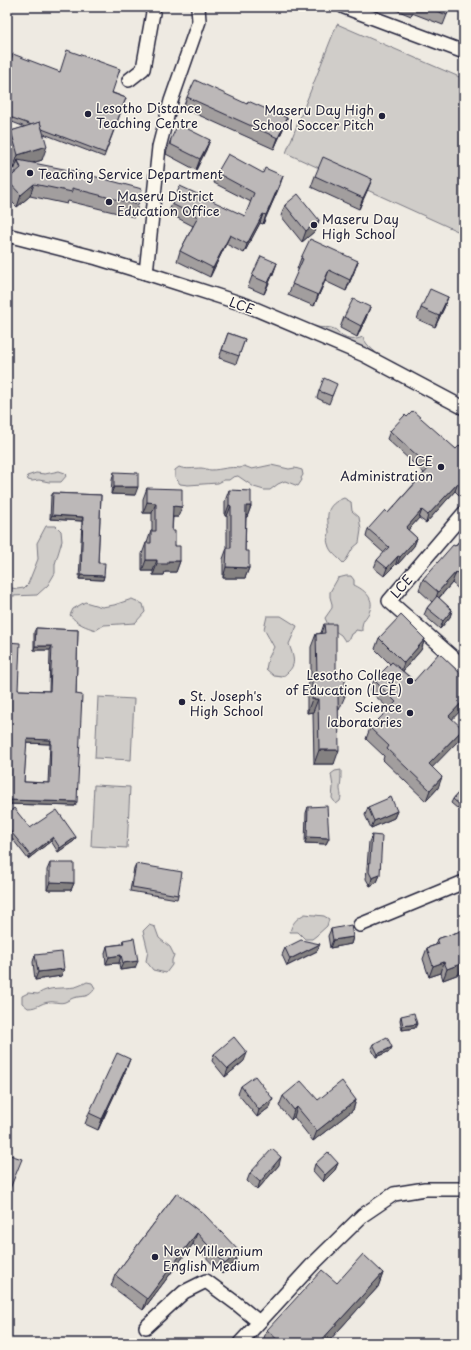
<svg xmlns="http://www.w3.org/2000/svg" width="471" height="1350" viewBox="0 0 471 1350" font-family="'Playpen Sans',sans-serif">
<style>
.green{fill:#d0cdc9;stroke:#797882}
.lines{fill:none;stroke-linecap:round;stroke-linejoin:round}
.minor-casing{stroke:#22223b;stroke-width:16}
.minor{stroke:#fbf7ec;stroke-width:13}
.wall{fill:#a29e9e;stroke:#22223b;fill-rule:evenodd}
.shaded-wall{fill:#848181;stroke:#22223b}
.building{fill:#bcb8b8;stroke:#22223b;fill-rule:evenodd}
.poi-dot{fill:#22223b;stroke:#fbf7ec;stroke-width:1.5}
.labels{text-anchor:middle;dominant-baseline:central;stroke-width:3;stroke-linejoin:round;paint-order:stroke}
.poi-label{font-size:13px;fill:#22223b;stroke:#fbf7ec;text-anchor:start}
.street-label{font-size:13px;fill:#22223b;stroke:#fbf7ec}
</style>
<rect width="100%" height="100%" fill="#eeeae2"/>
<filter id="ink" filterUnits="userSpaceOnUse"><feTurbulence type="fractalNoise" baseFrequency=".025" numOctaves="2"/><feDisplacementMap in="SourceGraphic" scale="8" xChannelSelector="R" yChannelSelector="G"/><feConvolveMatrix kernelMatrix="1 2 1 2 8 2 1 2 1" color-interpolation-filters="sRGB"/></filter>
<g filter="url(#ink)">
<g class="green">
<polygon points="337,24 464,79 464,234 286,153"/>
<path d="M315,326C321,329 328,326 334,329C337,330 339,333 341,335C348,341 355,340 363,337C367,348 377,351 383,361L311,328Z"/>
<path d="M271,465L289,469L295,468L302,470L303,475L301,478L302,480L298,486L285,481L278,484L270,490H264L254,487L238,476L233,477L229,480H224L218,483L188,485L180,484L175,477V470L179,467C186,470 194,468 201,468C204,468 208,470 211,470C221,470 230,466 240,468L244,466L252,469Z"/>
<polygon points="59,471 65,473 67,475 61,482 49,482 39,480 32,481 28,480 27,476 36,473 45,474"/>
<path d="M344,498L351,502L352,511L359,517L361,530L359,543L353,548L346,560L343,563C338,557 330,553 328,544C326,539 329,536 329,532C327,515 325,505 344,498Z"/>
<polygon points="46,526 56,526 61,531 62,541 55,564 55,573 48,585 37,595 12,596 7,600 7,587 17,589 24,588 28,584 38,559 37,543"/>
<path d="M346,576H351L354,580V585C363,589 375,598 370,610C367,619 361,619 362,631L356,630L354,633L351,634L349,639L345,641L341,635L329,627L325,618L332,608V604L330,597V592L338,578Z"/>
<path d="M132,599L143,604L145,612L135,623L104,625L96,630C86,627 77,624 70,615L73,609L85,602L102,607L114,605Z"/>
<path d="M267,616H281L297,626L289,644C295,661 297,666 282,677L274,676L266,669L268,659L274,647L264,629Z"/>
<polygon points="98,697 134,699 131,760 95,758"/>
<path d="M341,770C341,776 341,782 340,788C340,793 342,794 340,801L336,804L332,798L333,787L331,774L335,771Z"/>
<polygon points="94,785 130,787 127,848 91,846"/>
<path d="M305,914L324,916L329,919L327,926L316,936L312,939H305L298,932H290C292,923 297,918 305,914Z"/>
<polygon points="149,925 155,927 159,938 170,947 174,955 172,960 172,965 166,973 153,970 146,961 148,951 143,931"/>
<path d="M87,982L92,983L95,988C89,999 83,995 73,998C70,999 68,1001 65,1002C60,1004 54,1001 49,1002C40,1003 38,1008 28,1008L22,1003V996L28,993L38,994C49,986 63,989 75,987C79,986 83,984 87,982Z"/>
</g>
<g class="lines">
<g class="minor-casing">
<g id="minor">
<polyline points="344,7 464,52"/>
<polyline points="129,80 143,69 154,7"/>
<polyline points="7,235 97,258 146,273 246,305 364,355 464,408"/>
<polyline points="146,273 159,147 171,101 199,21 198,7"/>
<polyline points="464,513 389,601 464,667"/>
<polyline points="360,925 464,882"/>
<polyline points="146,1327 184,1292 206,1281 237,1304 259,1322"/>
<polyline points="240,1343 312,1265 363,1215 394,1194 425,1189 464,1189"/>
</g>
</g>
<use href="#minor" class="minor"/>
</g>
<g class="wall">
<polygon points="389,7 450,7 443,25 412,13 411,16"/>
<polygon points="7,69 60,72 126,98 104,157 44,134 42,160 32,163 138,205 134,217 68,201 67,204 30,196 17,207 7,197 7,180 14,174 14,172 15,168 13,169 7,150 7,141 11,131 25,127 7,120"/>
<polygon points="187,97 247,104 287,118 283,129 274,149 183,108"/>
<polygon points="171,139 210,140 206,150 196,170 166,154 167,150"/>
<polygon points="217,173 280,185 263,224 260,223 244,253 226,244 210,277 177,261 180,251 193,226 168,213 172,204 245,216 251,202 214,183"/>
<polygon points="315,176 372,179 359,209 311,187"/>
<polygon points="285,205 319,220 315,231 302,242 281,216"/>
<polygon points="301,258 358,261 354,272 346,291 325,281 314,306 288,295 299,269 297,269"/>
<polygon points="277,263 273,274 264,294 248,287 252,276"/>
<polygon points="448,297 444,308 435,327 417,319 421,308"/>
<polygon points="370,307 366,318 357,337 340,328 344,317"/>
<polygon points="228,333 245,339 236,364 219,358"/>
<polygon points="319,391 334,391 329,404 317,398"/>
<polygon points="407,417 456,449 464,449 464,492 460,496 455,491 426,523 419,518 408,530 417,538 414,546 397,565 396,564 384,576 374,568 377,560 384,553 366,537 368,529 388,513 424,473 387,439 390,431"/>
<polygon points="114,472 135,495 111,494 112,480"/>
<polygon points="147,488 178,517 173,517 172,531 175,546 180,561 176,572 165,572 164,575 153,575 153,571 142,571 142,554 146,543 147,543 151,531 152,531 152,513 143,513 143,499"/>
<polygon points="229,490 251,506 247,517 246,517 245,551 249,568 245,578 223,578 223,559 227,548 227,516 225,516 225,501"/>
<polygon points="53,493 101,495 98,563 104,576 103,580 79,579 82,521 50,519 51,496"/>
<polygon points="464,536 464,594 452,583 439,598 452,610 450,617 440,629 424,615 427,608 432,602 419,590 423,579"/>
<polygon points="324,624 336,676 345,696 339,710 338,710 334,764 314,764 313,712 307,713 307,689 311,676 311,647 316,634 321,633"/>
<path d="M36,628L78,630L76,694L75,806L7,804L18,690L49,691L50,650H34V632ZM26,743L50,744L48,783L24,782Z"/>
<polygon points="464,628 464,637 462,635"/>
<polygon points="379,638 425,639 421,650 403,671 414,681 464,677 464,707 452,719 459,740 432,767 438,788 426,801 383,760 384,756 366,739 370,728 389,709 370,691 374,680 390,664 375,649"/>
<polygon points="464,786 464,814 451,803 453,799"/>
<polygon points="308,807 329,838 326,844 305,843 306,813"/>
<polygon points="368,807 397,811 394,818 371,828 365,815"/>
<polygon points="7,814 30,828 76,837 74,841 58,852 51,841 28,859 7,832"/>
<polygon points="372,835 380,875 377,882 370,886 366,879 369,842"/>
<polygon points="50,863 74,883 71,890 47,890 47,870"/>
<polygon points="136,864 178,895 177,899 130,891 134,868"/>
<polygon points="331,929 353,937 351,944 330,948 328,936"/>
<polygon points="464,930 464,962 463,963 459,974 443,980 441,973 429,977 423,959 427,948 435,945 437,939"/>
<polygon points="123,940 135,968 120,970 119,963 106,964 105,953 107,946 122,944"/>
<polygon points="285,948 317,951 287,966 282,955"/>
<polygon points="35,955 64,969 61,976 35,980 33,962"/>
<polygon points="401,1016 415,1028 402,1030 400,1020"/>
<polygon points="373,1044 392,1047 390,1051 376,1057 371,1048"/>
<polygon points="214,1054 244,1061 225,1077 212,1061"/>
<polygon points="126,1070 98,1130 85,1124 89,1113"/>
<polygon points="241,1086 270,1107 257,1117 238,1094"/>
<polygon points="283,1096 318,1100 356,1100 353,1110 313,1141 294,1117 291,1120 279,1106"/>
<polygon points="338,1163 335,1170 323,1182 313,1171 315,1164"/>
<polygon points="279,1165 257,1190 247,1181 250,1173"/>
<polygon points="177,1193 235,1262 222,1274 193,1244 143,1310 111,1286 115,1275"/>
<polygon points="383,1273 378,1287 327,1343 262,1343 267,1330 337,1283"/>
</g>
<g class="shaded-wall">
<polygon points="287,118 283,129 274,149 278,138"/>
<polygon points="210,140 206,150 196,170 200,159"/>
<polygon points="47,146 42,160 20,167 18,160 15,168 13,169 18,155"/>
<polygon points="283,176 280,185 263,224 266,215"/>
<polygon points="372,179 368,189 359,209 363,198"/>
<polygon points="34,184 30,196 17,207 21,195"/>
<polygon points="263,214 260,223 244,253 247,244"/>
<polygon points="319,220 315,231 302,242 306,231"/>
<polygon points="230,235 226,244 210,277 213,268"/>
<polygon points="358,261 354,272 346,291 350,280"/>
<polygon points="277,263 273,274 264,294 268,283"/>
<polygon points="329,270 325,281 314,306 318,295"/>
<polygon points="448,297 444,308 435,327 439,316"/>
<polygon points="370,307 366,318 357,337 361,326"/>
<polygon points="458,483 455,491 426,523 428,515"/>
<polygon points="114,487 138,487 135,495 111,494"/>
<polygon points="464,487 464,492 460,496 463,488"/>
<polygon points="147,502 156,503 152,513 143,513"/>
<polygon points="229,505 231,506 227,516 225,516"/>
<polygon points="173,506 182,507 178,517 169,517"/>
<polygon points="246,506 251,506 247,517 242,517"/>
<polygon points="422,510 419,518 403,536 406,528"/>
<polygon points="52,515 83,517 82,521 50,519"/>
<polygon points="417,538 414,546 397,565 400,557"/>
<polygon points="398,556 396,564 384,576 387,568"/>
<polygon points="146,560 157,560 153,571 142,571"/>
<polygon points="168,561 180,561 176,572 165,572 164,575 153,575 157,564"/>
<polygon points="226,567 249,568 245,578 223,578"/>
<polygon points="456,572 452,583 434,603 438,592"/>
<polygon points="81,575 104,576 103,580 79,579"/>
<polygon points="452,610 450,617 440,629 443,621"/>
<polygon points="425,639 421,650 400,674 404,663"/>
<polygon points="35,646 52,646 50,650 34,650"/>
<polygon points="312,699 318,699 313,712 307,713"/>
<polygon points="464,700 464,707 445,727 449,716"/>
<polygon points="463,729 459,740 425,775 429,764"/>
<polygon points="27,739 51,740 50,744 25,743"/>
<polygon points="319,750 339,750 334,764 314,764"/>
<polygon points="442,777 438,788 426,801 430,790"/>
<polygon points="7,800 77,802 75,806 7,804"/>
<polygon points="397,811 394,818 371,828 374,821"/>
<polygon points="53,837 51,841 28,859 30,855"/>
<polygon points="76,837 74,841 58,852 60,848"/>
<polygon points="307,837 329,838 326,844 305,843"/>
<polygon points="380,875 377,882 370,886 372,878"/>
<polygon points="50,882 74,883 71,890 47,890"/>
<polygon points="353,937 351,944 330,948 333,940"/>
<polygon points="320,944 317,951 287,966 290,959"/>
<polygon points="464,953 464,962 456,965 460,954"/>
<polygon points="121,955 119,963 106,964 109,957"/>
<polygon points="138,961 135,968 120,970 123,963"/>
<polygon points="444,962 441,973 429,977 433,966"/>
<polygon points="463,963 459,974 443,980 447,969"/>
<polygon points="64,969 61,976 35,980 38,972"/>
<polygon points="417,1024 415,1028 402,1030 403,1026"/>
<polygon points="392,1047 390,1051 376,1057 378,1054"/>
<polygon points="247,1053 244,1061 225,1077 228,1069"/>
<polygon points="130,1059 126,1070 98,1130 102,1119"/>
<polygon points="273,1099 270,1107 257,1117 259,1110"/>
<polygon points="356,1100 353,1110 313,1141 317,1131"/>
<polygon points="297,1107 294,1117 291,1120 294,1110"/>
<polygon points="281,1157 279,1165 257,1190 260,1182"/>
<polygon points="338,1163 335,1170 323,1182 325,1175"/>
<polygon points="197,1233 193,1244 143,1310 147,1299"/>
<polygon points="239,1251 235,1262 222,1274 225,1264"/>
<polygon points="383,1273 378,1287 327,1343 319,1343"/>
</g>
<g class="building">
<polygon points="426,7 450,7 447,15"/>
<polygon points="67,50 120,69 112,93 126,98 105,153 42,129 40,122 32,125 7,116 7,69 13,54 60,72"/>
<polygon points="195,80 247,104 248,101 287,118 278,138 187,97"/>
<polygon points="40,122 47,146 18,155 11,131"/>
<polygon points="178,124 210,140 200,159 170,144 171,139"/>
<polygon points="228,154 263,173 265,168 283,176 266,215 263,214 247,244 230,235 213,268 180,251 198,217 172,204 180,186 245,216 254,193 217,173"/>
<polygon points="323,157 372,179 363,198 315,176"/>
<polygon points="18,160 74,171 142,189 138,205 72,188 72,192 34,184 21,195 7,180 21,168"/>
<polygon points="298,194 319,220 306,231 285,205"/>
<polygon points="310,239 358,261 350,280 329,270 318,295 292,284 303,259 301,258"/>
<polygon points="261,256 277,263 268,283 252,276"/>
<polygon points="430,289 448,297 439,316 421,308"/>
<polygon points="353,299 370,307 361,326 344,317"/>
<polygon points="228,333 245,339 239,356 222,350"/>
<polygon points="324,378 337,384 332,396 319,391"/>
<polygon points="413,411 456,449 460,445 464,449 464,487 463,488 458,483 428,515 422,510 406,528 417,538 400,557 398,556 387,568 377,560 389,547 368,529 385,510 388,513 430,467 390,431 405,415 407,417"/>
<polygon points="114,472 138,473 138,487 114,487"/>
<polygon points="147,488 182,489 182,507 173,506 172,531 175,531 175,546 180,546 180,561 168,561 168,564 157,564 157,560 146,560 146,543 151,543 151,531 156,531 156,503 147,502"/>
<polygon points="229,490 251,491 251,506 246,506 245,551 249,551 249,568 226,567 227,548 231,548 231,506 229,505"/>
<polygon points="53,493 101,495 98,563 105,563 104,576 81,575 83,517 52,515"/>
<polygon points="464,536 464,580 456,572 438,592 423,579 453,545 455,546"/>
<polygon points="437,596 452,610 443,621 427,608"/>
<polygon points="401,615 425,639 404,663 379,638"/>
<polygon points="324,624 336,624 336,676 345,676 345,696 338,695 339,750 319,750 318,699 312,699 312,675 317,675 316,634 325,633"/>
<path d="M36,628L78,630L76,694L82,695L77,802L7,800V642L20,643L18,690L50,691L52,646H35ZM27,739L51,740L50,783L24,782Z"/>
<polygon points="439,653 464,677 464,700 449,716 463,729 429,764 442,777 430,790 387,749 389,746 370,728 396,702 374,680 392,662 414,681"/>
<polygon points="464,786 464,809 453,799"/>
<polygon points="391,797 397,811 374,821 368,807"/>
<polygon points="327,806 329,838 307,837 308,807"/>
<polygon points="14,808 30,828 57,810 76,837 60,848 53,837 30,855 7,827 7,814"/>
<polygon points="372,835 382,836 380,875 372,878 369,872"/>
<polygon points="50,863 74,863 74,883 50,882"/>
<polygon points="136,864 182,872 178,895 132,887"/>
<polygon points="351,925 353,937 333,940 331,929"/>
<polygon points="464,930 464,953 460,954 463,963 447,969 444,962 433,966 427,948 439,944 437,939"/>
<polygon points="134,938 138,961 123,963 121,955 109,957 107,946 124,944 123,940"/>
<polygon points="301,940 320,944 290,959 285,948"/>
<polygon points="62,952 64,969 38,972 35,955"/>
<polygon points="414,1013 417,1024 403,1026 401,1016"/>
<polygon points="234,1037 247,1053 228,1069 214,1054"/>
<polygon points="387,1037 392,1047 378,1054 373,1044"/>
<polygon points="117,1053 130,1059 102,1119 89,1113"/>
<polygon points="255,1076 273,1099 259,1110 241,1086"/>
<polygon points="301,1081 318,1100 342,1081 356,1100 317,1131 297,1107 294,1110 283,1096"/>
<polygon points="272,1149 281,1157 260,1182 250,1173"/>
<polygon points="328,1152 338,1163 325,1175 315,1164"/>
<polygon points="7,1154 22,1159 7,1196"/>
<polygon points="177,1193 205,1215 239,1251 225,1264 197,1233 147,1299 115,1275"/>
<polygon points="363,1254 383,1273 319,1343 281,1343 267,1330 322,1270 337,1283"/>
</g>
</g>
<g class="poi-dot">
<circle cx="88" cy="114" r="4"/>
<circle cx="382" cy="116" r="4"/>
<circle cx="30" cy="173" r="4"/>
<circle cx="109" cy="202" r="4"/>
<circle cx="314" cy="225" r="4"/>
<circle cx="441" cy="467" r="4"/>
<circle cx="410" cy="681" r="4"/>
<circle cx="182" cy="702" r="4"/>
<circle cx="410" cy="713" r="4"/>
<circle cx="155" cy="1257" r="4"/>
</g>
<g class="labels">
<g class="poi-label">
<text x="96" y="107">Lesotho Distance<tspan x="96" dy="15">Teaching Centre</tspan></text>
<text x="374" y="109" text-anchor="end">Maseru Day High<tspan x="374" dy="15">School Soccer Pitch</tspan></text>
<text x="38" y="173">Teaching Service Department</text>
<text x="117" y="195">Maseru District<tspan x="117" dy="15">Education Office</tspan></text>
<text x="322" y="218">Maseru Day<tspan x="322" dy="15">High School</tspan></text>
<text x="433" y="460" text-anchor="end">LCE<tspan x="433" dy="15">Administration</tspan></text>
<text x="402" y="674" text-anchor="end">Lesotho College<tspan x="402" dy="15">of Education (LCE)</tspan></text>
<text x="190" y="695">St. Joseph's<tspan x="190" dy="15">High School</tspan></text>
<text x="402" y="706" text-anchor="end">Science<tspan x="402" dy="15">laboratories</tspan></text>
<text x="163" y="1250">New Millennium<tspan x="163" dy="15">English Medium</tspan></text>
</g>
<g class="street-label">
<text transform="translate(242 305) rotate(20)">LCE</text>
<text transform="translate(401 586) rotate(-49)">LCE</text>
</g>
</g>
<rect width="471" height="1350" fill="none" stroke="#fbf7ec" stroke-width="24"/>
<rect x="12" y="12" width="447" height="1326" fill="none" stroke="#22223b" stroke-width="1.5" filter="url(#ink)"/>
</svg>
